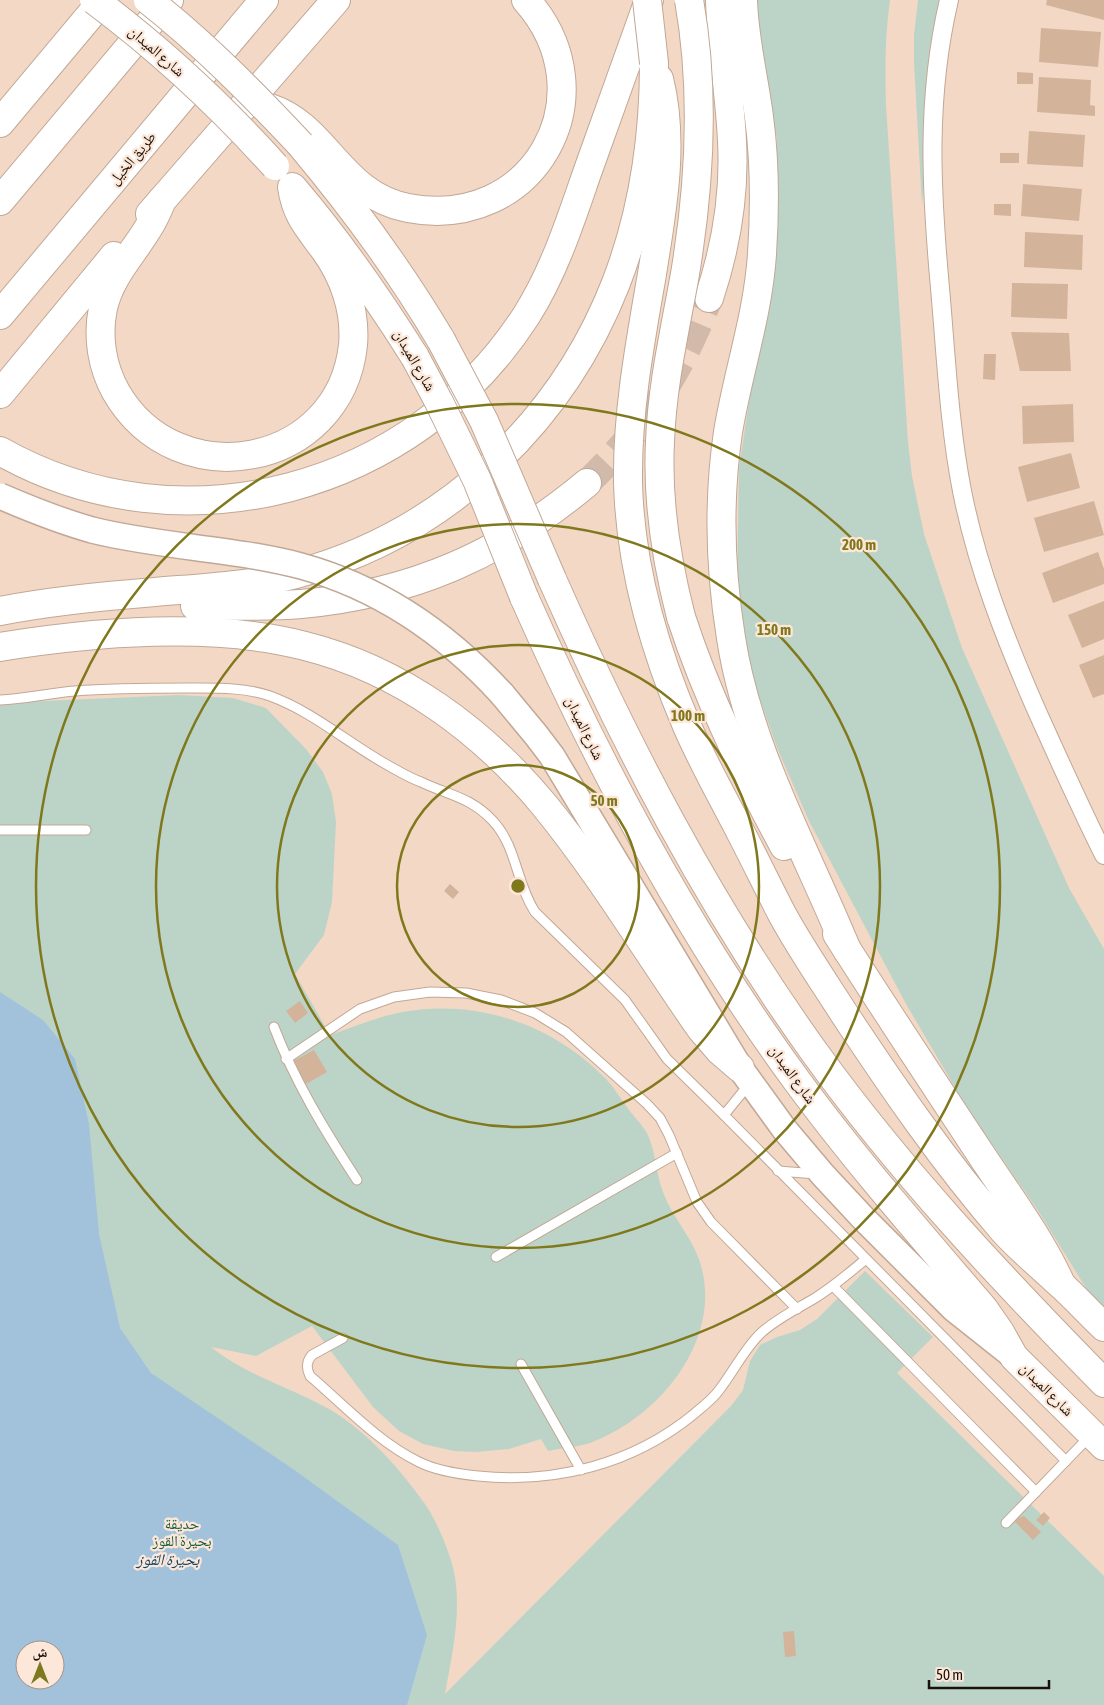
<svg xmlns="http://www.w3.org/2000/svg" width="1104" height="1705" viewBox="0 0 1104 1705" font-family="'Asap Condensed','Noto Naskh Arabic',sans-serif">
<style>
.green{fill:#bcd4c7;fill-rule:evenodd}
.water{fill:#a2c2dc;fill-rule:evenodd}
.building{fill:#d4b39b}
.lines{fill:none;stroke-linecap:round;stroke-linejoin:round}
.highway-tunnel{stroke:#d2baaa;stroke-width:28;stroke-dasharray:28 14;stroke-linecap:butt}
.lane-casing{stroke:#c1a896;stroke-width:11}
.street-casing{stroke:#c1a896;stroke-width:20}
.secondary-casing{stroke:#c1a896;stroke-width:28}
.primary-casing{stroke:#c1a896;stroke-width:30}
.highway-casing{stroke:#c1a896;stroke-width:30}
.lane{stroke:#fff;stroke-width:9}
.street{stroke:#fff;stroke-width:18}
.secondary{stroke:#fff;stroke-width:25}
.primary{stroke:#fff;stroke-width:28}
.highway{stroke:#fff;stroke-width:28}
.secondary-bridge-casing{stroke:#c1a896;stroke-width:28;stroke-linecap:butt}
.primary-bridge-casing{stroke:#c1a896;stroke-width:30;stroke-linecap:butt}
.highway-bridge-casing{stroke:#c1a896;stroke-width:30;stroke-linecap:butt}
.secondary-bridge{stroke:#fff;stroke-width:25}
.primary-bridge{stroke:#fff;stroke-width:28}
.highway-bridge{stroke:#fff;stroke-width:28}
.ring{fill:none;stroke:#80781c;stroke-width:2.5}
.labels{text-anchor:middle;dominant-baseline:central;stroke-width:4.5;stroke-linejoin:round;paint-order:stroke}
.street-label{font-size:15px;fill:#19110a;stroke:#fce7d8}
.park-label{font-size:15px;fill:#1a5d43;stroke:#fce7d8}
.water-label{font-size:16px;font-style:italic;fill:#11486a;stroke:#fce7d8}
.centre{fill:#80781c;stroke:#fce7d8;stroke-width:2.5}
.ring-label{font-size:15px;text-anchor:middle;font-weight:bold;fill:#80781c;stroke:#fce7d8;stroke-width:4.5;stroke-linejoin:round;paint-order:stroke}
</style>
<rect width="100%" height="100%" fill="#f3d8c6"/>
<g class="green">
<path d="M757,0H890C885,35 885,70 886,105L908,442L912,476L924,534L962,648L1069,888L1104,949V1308L1086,1288L1037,1209L967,1108L906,1004L809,821L778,750L753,680L737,584L739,468L774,237L777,139L762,52Z"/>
<path d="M918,0H939C930,40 926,81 925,121C923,150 925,177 922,205L914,63V35Z"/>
<path d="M179,695L233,698L266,708L306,749L323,772L332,794L336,822L332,902L324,935L295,974L330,1035C357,1026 381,1015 409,1011C482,1000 554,1026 606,1079C614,1087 620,1098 627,1107C633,1116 643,1125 648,1135C656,1153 656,1174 663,1192C672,1217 692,1237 700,1262C724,1339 660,1417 590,1443C577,1447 562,1448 548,1451L541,1439L509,1449L476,1452L454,1451L423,1444L399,1431L373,1407L312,1326L256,1356L211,1347C246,1375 290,1387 329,1409C366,1430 401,1470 425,1504C437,1521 452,1557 455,1577C461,1617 452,1655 445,1694L731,1406L743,1390L750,1361L760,1345L777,1337L800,1330L817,1319L865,1271L933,1337L897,1373L1104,1576V1705H0V703ZM25,1650H55V1680H25Z"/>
</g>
<path class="water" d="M0,992L43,1020L75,1059L89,1124L99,1234L120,1328L151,1373L293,1469L398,1545L427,1635L407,1705H0ZM25,1650H55V1680H25Z"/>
<g class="building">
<polygon points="1047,0 1104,0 1104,20 1046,5"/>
<polygon points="1041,28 1101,32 1098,67 1039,62"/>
<polygon points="1017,72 1033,73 1033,84 1017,84"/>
<polygon points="1039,77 1091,80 1090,105 1095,106 1095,116 1037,112"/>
<polygon points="1029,131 1085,135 1083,167 1027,164"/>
<rect x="1000" y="153" width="19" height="10"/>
<polygon points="1023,184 1082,189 1079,221 1021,216"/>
<polygon points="994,204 1011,204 1011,216 994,215"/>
<polygon points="1025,232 1083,235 1082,270 1024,267"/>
<polygon points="1012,283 1068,284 1067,319 1011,317"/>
<polygon points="1011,332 1069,333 1071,371 1020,371"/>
<polygon points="984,354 996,354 995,380 983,379"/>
<polygon points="1073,404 1074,442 1023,444 1022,406"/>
<polygon points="1071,453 1080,488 1027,502 1018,467"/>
<polygon points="1094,501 1104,535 1044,552 1034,518"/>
<polygon points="1098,552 1104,569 1104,584 1053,603 1042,573"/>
<polygon points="1104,601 1104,639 1082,648 1068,615"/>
<polygon points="1104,655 1104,694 1093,698 1079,665"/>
<polygon points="450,884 459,892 453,899 444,891"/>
<polygon points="300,1001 308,1013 295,1023 286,1011"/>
<polygon points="314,1050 327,1072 306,1084 293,1061"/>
<polygon points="1044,1512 1050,1518 1043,1526 1036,1520"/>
<polygon points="1024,1516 1041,1532 1033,1540 1013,1520"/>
<polygon points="794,1631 796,1656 785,1657 783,1632"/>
</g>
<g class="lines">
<path class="highway-tunnel" d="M587,483C645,427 680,373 709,298"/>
<g class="lane-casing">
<g id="lane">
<path d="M0,700C25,699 50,693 75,691C112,688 150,688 188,688C215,688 244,687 270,696C314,712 350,745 391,767C400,772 410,778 421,782C448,795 471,797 493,821C517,847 516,883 535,912L625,1000L667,1059L724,1115L1066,1461"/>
<polyline points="0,830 86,830"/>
<path d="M274,1027C295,1082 325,1131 357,1180"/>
<polyline points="286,1059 360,1009 394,997 430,992 466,993 501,1000 535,1013 566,1032 647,1104 660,1118 669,1135 697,1202 711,1222 797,1309"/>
<polyline points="724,1115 750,1083"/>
<polyline points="778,1171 817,1174"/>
<polyline points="496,1257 677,1153"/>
<polyline points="834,1287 1036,1492"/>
<path d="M343,1338L312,1355C306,1362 306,1368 310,1376C345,1406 378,1442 419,1462C437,1471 458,1474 478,1476C555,1484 633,1464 694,1414C701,1408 710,1401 716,1394C732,1375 743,1350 761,1333C776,1319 797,1309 815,1298C833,1287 849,1273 866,1259"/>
<polyline points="521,1364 581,1470"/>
<polyline points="1006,1523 1090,1436"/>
</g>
</g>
<g class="street-casing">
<path id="street" d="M949,0C926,98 931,189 940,288C946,355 949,424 962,491C977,567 1005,638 1036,709C1058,758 1080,807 1104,855"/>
</g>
<g class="secondary-casing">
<polyline id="secondary" points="502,694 536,735 552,756 740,1068 785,1130 823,1175 864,1219 954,1309 1012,1355"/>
</g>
<g class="primary-casing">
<g id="primary">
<path d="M659,79C675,142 662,211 652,274C640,343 627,412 628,482C630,567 654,649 687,726C703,763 723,798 741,833C755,860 768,887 782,914C801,949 824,982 845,1015C894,1089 945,1163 1003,1230C1020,1249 1040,1265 1059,1283C1075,1297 1089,1313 1104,1327"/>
<path d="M301,145C353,207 400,271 441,340"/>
<path d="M294,189C339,242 378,298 415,357"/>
<path d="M552,579C626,746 708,904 815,1053C901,1172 1001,1278 1104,1383"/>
<path d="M524,597C599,767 687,931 797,1081C855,1160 920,1234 984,1309L1000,1332L1014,1357L1104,1446"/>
</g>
</g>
<g class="highway-casing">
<g id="highway">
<path d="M743,0C744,39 754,78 759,117C765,162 765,208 762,254C758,315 738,372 728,432C718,500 720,570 731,638C748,748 805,848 847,950"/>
<path d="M270,108C327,127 340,195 408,208C533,232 611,96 526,0"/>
<polyline points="0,123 103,0"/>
<path d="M162,200C158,210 153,221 147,230C131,256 110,277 103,308C97,337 102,367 116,392C177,498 340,468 353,345C356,311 344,276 324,249C308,227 296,215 292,187"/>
<polyline points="0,201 169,0"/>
<polyline points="150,214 336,0"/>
<path d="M709,298C726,247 735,195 732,141C730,94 721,47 720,0"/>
<polyline points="0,315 264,0"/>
<polyline points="0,394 114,256"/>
<path d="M0,451C182,554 414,490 526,316C554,272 570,222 587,173C608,115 628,58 649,0"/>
<path d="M195,606C230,605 266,607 301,604C412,594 502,554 587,483"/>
<path d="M0,611C51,601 103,596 155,592C202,588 250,586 296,574C443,535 561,424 616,283C643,213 654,137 654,63"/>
<path d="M681,617C707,697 744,772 784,846"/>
<path d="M0,647C93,632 213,622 305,646C401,670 483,731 545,806C602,876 649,955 701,1029L719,1050L740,1068"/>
<path d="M837,934C884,1008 933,1082 982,1156C1010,1198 1040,1238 1061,1284"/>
</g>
</g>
<use href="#lane" class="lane"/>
<use href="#street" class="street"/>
<use href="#secondary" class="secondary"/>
<use href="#primary" class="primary"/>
<use href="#highway" class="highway"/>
<g class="secondary-bridge-casing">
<path id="secondary-bridge" d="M0,496C30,509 60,521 92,530C160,547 232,548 301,566C381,588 447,634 502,694"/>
</g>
<g class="primary-bridge-casing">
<g id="primary-bridge">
<path d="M94,0C161,50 220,105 275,166"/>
<path d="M148,0C204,44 253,94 301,145"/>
<polyline points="647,0 654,63"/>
<polyline points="441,340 484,421 552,579"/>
<polyline points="415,357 439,402 477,480 524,597"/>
</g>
</g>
<g class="highway-bridge-casing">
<path id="highway-bridge" d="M681,617C666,559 657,501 660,442C662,385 675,330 685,274C700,184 705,90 689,0"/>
</g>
<use href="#secondary-bridge" class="secondary-bridge"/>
<use href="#primary-bridge" class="primary-bridge"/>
<use href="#highway-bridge" class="highway-bridge"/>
</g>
<g class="ring">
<circle cx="518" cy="886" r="121"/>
<circle cx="518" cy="886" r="241"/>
<circle cx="518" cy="886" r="362"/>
<circle cx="518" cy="886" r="482"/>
</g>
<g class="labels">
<g class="street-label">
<text transform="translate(157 51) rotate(41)">شارع الميدان</text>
<text transform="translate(132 158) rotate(-50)">طريق الخيل</text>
<text transform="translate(415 360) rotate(60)">شارع الميدان</text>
<text transform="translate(585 728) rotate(64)">شارع الميدان</text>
<text transform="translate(793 1074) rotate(54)">شارع الميدان</text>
<text transform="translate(1047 1389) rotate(45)">شارع الميدان</text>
</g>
<g class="park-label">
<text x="182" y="1523">حديقة<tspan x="182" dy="17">بحيرة القوز</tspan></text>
</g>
<g class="water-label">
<text x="168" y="1559">بحيرة القوز</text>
</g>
</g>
<circle cx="518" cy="886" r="8" class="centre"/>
<g class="ring-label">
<text x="859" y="550">200 m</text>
<text x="774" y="635">150 m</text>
<text x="688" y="721">100 m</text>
<text x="604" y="806">50 m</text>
</g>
<g transform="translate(40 1665)"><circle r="24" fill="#fce7d8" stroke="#a19186"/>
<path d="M0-4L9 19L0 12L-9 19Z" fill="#80781c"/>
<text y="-8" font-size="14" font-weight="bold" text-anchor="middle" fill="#19110a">ش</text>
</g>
<path d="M929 1680v8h120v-8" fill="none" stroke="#19110a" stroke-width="2.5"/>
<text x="936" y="1680" font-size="15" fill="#19110a" stroke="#fce7d8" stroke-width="4" paint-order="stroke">50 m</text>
</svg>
